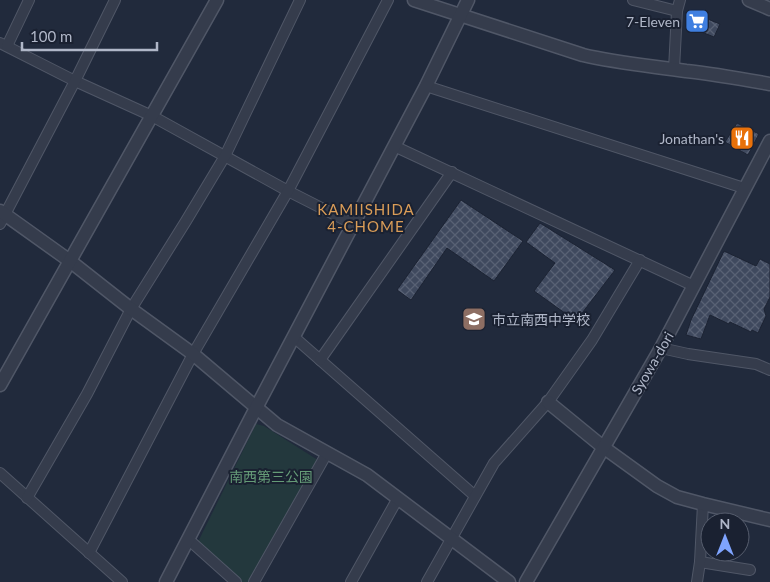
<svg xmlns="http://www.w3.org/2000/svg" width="770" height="582" viewBox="0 0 770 582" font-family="Lato,'Noto Sans JP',sans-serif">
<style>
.park{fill:#23383d}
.building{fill:url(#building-cross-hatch);stroke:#1c2333}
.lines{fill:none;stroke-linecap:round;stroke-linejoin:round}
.minor-casing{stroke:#505767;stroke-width:12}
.tertiary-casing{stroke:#505767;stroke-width:15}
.minor{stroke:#353c4c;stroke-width:10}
.tertiary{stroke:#353c4c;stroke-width:12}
.labels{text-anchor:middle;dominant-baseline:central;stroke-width:4;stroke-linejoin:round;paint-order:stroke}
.poi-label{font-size:14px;fill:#b0b7c8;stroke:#1a2131;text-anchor:end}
.street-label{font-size:14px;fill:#b0b7c8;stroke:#1a2131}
.park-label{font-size:14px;fill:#659b77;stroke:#1a2131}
.neighbourhood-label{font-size:15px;letter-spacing:1px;fill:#da9d58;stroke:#1a2131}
</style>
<defs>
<pattern id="building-cross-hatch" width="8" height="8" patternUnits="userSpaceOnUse" patternTransform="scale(1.25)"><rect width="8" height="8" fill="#3f495e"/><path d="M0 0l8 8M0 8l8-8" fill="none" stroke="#586174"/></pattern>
</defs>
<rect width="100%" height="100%" fill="#212a3c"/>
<polygon class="park" points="256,424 264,426 321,462 251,582 239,582 197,544"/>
<g class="building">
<polygon points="695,14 720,24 714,37 689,27"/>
<polygon points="737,123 759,134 748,155 725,142"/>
<polygon points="461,200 523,241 494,281 447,248 411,300 397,290"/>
<polygon points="540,223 615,270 576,321 534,291 555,263 526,242"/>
<polygon points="724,251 756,266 760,259 770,264 770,297 764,309 766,316 758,333 752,330 751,332 730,322 729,324 710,315 701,339 686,335 691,320"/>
</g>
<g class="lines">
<g class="minor-casing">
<g id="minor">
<polyline points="633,0 677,11"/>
<polyline points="0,43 75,81 152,116 288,191 353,224"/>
<polyline points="7,46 29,0"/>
<polyline points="674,69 677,11 680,0"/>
<polyline points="426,86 744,188"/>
<polyline points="394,146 694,286"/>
<polyline points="0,224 75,81 115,0"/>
<polyline points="294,337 475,496"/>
<polyline points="661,348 688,354 756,364 770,370"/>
<polyline points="320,360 452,172"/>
<polyline points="0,473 122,582"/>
<polyline points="27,498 87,394 131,309 186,221 225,156 300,0"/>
<polyline points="188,539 236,582"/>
<polyline points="89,553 193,354 288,191 388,0"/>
<polyline points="700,562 750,570"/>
<polyline points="254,582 327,453"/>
<polyline points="351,582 398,498"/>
<polyline points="427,582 494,463 548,402 592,340 640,260"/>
<polyline points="697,582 700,562 703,504"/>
</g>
</g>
<g class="tertiary-casing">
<g id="tertiary">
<path d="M414,0L583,55C617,63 652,66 686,71C714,74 742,79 770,84"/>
<polyline points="749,0 770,9"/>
<polyline points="0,211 70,261 131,309 193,354 277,425 367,475 509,582"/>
<polyline points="0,385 217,0"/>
<polyline points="548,402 603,447 657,486 677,497 703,504 770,520"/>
<polyline points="166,582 256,408 426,86 468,0"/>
<polyline points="526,582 661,348 770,141"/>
</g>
</g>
<use href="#minor" class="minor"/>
<use href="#tertiary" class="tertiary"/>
</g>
<defs>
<g id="supermarket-square" transform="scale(1.25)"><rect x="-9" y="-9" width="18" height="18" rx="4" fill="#3f7fe0" stroke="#1a2131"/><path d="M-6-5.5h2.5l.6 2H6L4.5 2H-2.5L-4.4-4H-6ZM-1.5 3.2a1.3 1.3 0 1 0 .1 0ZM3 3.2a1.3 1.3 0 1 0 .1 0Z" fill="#fff"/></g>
<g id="restaurant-square" transform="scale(1.25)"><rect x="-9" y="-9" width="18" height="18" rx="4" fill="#e8710a" stroke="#1a2131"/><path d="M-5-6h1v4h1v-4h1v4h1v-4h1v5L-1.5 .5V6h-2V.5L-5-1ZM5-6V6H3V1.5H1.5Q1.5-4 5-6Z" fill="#fff"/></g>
<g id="school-square" transform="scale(1.25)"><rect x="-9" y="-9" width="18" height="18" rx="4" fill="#8d6e63" stroke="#1a2131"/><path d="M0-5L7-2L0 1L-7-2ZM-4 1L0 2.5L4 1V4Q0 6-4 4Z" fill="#fff"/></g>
</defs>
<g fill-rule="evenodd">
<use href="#supermarket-square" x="697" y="21"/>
<use href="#restaurant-square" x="742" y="138"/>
<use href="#school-square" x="474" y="319"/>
</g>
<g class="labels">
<g class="poi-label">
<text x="680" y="21">7-Eleven</text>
<text x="724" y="138">Jonathan's</text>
<text x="492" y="319" text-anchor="start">市立南西中学校</text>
</g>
<g class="street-label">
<text transform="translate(652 363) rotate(-60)">Syowa-dori</text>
</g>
<g class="park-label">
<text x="271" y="476">南西第三公園</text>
</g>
<g class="neighbourhood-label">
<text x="366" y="209">KAMIISHIDA<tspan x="366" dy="17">4-CHOME</tspan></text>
</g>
</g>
<g transform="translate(725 537)"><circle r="24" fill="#1a2131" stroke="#565d6d"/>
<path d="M0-4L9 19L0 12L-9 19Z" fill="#7fa4fe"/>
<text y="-8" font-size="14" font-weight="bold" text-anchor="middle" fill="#b0b7c8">N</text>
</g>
<path d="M22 42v8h135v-8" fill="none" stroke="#b0b7c8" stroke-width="2.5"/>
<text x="30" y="42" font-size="15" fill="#b0b7c8" stroke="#1a2131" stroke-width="4" paint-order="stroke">100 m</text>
</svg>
